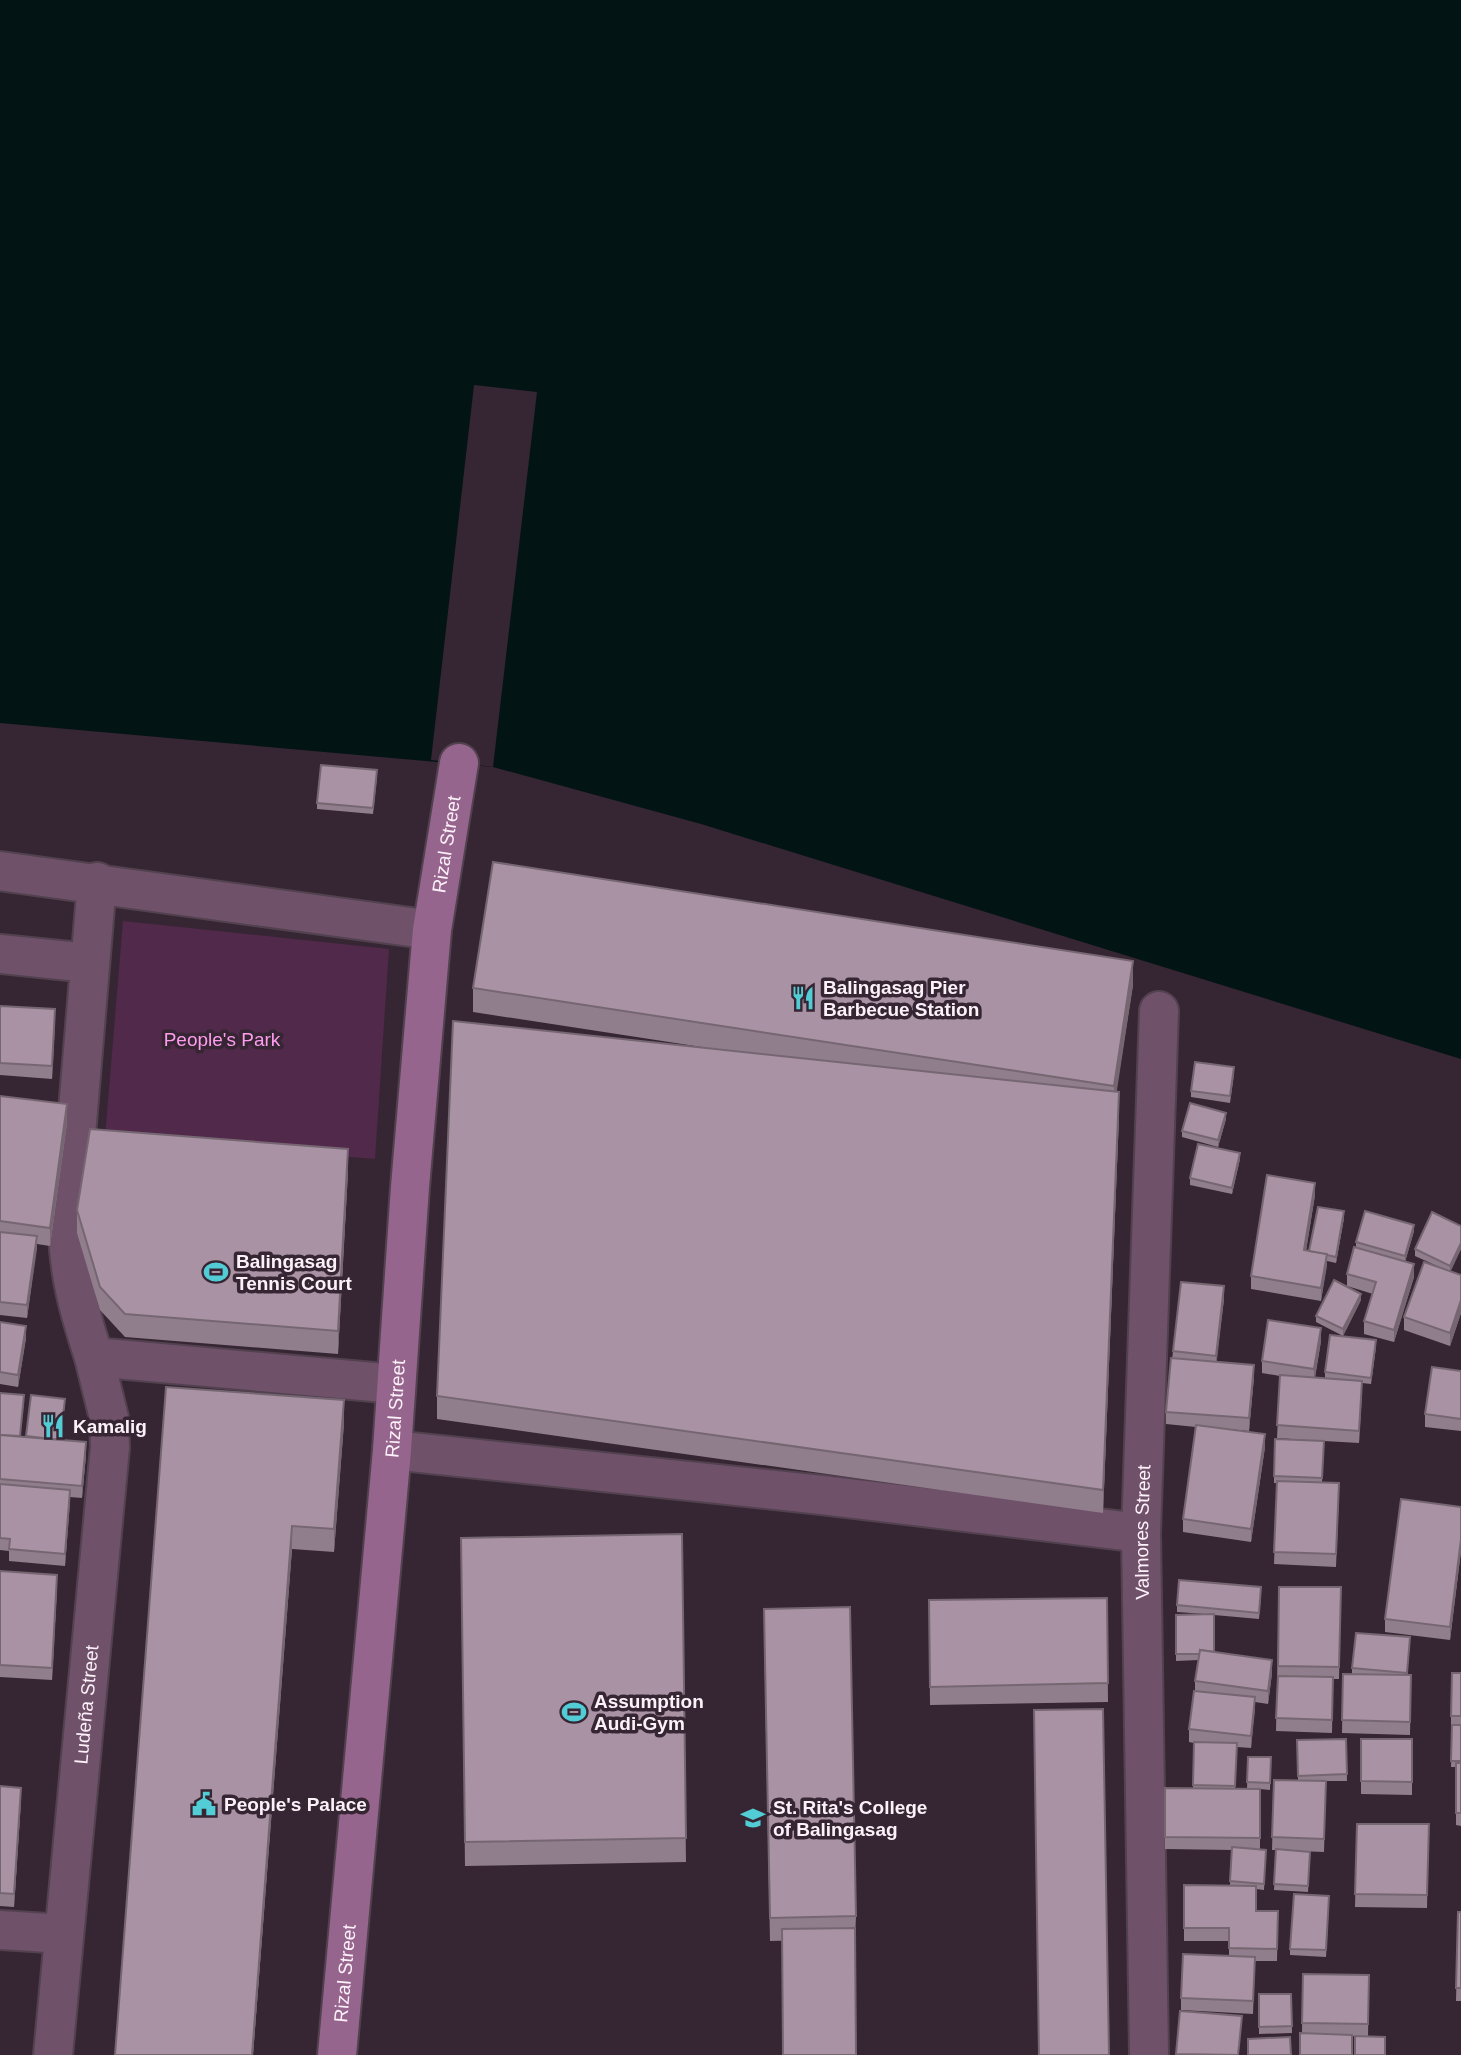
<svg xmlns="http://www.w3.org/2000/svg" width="1461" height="2055" viewBox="0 0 1461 2055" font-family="Arial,sans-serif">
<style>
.green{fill:#51294a}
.water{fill:#031415}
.pier{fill:#362533}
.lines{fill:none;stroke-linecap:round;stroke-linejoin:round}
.street-casing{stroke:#52414f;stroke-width:42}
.secondary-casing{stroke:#52414f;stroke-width:42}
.street{stroke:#70516a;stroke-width:38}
.secondary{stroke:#96658d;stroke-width:38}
.wall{fill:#907e8c}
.shaded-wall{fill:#766672}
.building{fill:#a892a3;stroke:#766672;stroke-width:2}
.labels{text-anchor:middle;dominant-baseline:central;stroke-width:7;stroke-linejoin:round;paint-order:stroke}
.street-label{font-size:19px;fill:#fcf0f9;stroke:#362533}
.poi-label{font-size:19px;font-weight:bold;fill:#fcf0f9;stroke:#362533;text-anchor:start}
.park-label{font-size:19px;fill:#ff9ced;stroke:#362533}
</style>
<rect width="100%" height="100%" fill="#362533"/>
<polygon class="green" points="123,921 389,949 375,1159 105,1137"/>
<polygon class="water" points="0,0 1461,0 1461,1059 701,824 493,767 0,723"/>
<polygon class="pier" points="474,385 537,392 493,767 431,760"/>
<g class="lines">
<g class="street-casing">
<g id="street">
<polyline points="0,871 432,930"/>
<path d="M97,882L68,1231C69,1276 80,1314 94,1357L396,1384"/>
<polyline points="0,954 89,963"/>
<polyline points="392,1450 822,1495 1141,1533"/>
<polyline points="0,1930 64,1934"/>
<path id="s1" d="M53,2055L110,1447L109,1418L94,1357"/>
<path id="s2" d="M1149,2055L1141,1533L1159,1011"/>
</g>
</g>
<g class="secondary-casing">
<g id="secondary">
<path id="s3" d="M337,2055L392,1450L410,1187L432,930L459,763"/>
</g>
</g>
<use href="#street" class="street"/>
<use href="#secondary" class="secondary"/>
</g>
<g class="wall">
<polygon points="377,777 373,814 317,809 317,803"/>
<polygon points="1133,985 1116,1092 1119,1115 1103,1513 437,1419 437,1396 721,1050 473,1012 473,988"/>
<polygon points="0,1006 55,1022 52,1079 0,1075"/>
<polygon points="1234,1074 1230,1103 1191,1097 1191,1091"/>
<polygon points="0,1096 67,1123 50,1246 37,1244 27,1318 0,1315"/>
<polygon points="1226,1119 1218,1147 1182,1137 1182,1131"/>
<polygon points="1240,1159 1232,1194 1190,1185 1190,1178"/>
<polygon points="348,1172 338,1354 125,1337 100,1310 77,1233 77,1210"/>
<polygon points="1315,1195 1306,1251 1309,1251 1344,1218 1336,1263 1327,1261 1321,1301 1251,1289 1251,1276"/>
<polygon points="1461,1226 1461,1249 1450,1271 1461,1275 1461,1313 1450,1346 1404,1330 1404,1317 1437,1266 1415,1256 1415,1249"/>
<polygon points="1414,1231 1405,1262 1414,1277 1394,1342 1364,1334 1364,1321 1373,1294 1347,1286 1361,1300 1343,1336 1316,1322 1316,1316 1347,1286 1347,1274 1356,1247 1356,1242"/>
<polygon points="1224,1299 1216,1362 1254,1377 1249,1431 1228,1429 1265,1447 1251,1542 1183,1532 1183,1519 1196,1427 1166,1424 1166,1412 1173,1351"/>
<polygon points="0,1322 26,1338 18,1387 0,1384"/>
<polygon points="1321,1341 1315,1378 1325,1379 1325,1372 1376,1347 1371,1384 1362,1383 1359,1443 1324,1441 1322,1482 1339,1495 1336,1567 1274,1564 1277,1483 1274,1483 1274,1476 1307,1440 1277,1438 1280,1376 1262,1373 1262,1361"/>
<polygon points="1461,1371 1461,1431 1425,1427 1425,1414"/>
<polygon points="166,1387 344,1423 334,1552 292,1549 253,2055 115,2055"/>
<polygon points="0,1393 24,1402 20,1436 26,1437 65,1405 60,1440 86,1455 82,1498 70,1497 65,1566 9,1561 9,1551 0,1550"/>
<polygon points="1461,1507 1461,1551 1450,1640 1385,1632 1385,1619"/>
<polygon points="682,1534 686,1862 465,1866 461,1538"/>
<polygon points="0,1571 57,1587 52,1680 0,1677"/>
<polygon points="1279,1587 1341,1587 1339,1679 1333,1679 1332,1733 1276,1731"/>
<polygon points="1261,1594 1259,1619 1214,1615 1214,1652 1272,1673 1268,1704 1255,1702 1251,1748 1237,1747 1235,1789 1247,1789 1248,1757 1271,1757 1270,1790 1260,1789 1260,1849 1266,1850 1264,1890 1256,1889 1256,1911 1278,1911 1277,1961 1255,1961 1253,2014 1181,2010 1181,1998 1229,1956 1229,1941 1184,1941 1184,1885 1230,1885 1232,1850 1165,1849 1165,1788 1193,1788 1194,1743 1189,1742 1189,1729 1195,1692 1195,1681 1199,1660 1176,1661 1176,1615 1205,1614 1177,1612 1177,1605"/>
<polygon points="1107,1598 1108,1702 930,1705 929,1600"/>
<polygon points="764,1632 856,1916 855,1939 770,1941"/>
<polygon points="1410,1644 1407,1675 1411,1675 1410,1735 1342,1733 1343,1674 1352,1674 1352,1668"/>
<polygon points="1461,1673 1461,1826 1456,1825 1456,1767 1451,1767 1452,1728 1451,1728 1451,1716"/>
<polygon points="1346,1739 1347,1781 1321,1781 1326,1781 1324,1852 1298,1851 1310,1852 1308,1892 1274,1890 1276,1850 1272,1850 1274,1780 1298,1780 1297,1740"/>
<polygon points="1361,1739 1412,1739 1412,1795 1361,1794"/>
<polygon points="0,1786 21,1800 14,1907 0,1906"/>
<polygon points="1357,1824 1429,1824 1427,1908 1355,1907"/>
<polygon points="1329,1902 1326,1957 1290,1955 1290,1949"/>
<polygon points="1458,1912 1461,1912 1461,2001 1456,2001"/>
<polygon points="1303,1974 1369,1975 1368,2037 1302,2033"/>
<polygon points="1259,1994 1291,1994 1292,2033 1259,2034"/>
</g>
<g class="shaded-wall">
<polygon points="1133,961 1133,985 1114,1110 1114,1086"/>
<polygon points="55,1009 55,1022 52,1079 52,1066"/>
<polygon points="1119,1092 1119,1115 1103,1513 1103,1490"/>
<polygon points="67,1104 67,1123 50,1246 50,1228"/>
<polygon points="1226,1113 1226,1119 1218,1147 1218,1140"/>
<polygon points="348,1149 348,1172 338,1354 338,1331"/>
<polygon points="1240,1153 1240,1159 1232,1194 1232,1188"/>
<polygon points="1315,1183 1315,1195 1304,1263 1304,1250"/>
<polygon points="1344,1211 1344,1218 1336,1263 1336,1257"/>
<polygon points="1414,1225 1414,1231 1405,1262 1405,1256"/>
<polygon points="37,1236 37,1249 27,1318 27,1305"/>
<polygon points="1461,1243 1461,1249 1450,1273 1450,1266"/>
<polygon points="1327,1254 1327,1266 1321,1301 1321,1288"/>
<polygon points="1414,1264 1414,1277 1394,1342 1394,1330"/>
<polygon points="1224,1286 1224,1299 1216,1369 1216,1356"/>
<polygon points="1361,1294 1361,1300 1343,1336 1343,1329"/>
<polygon points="1461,1300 1461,1313 1450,1346 1450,1333"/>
<polygon points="26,1326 26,1338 18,1387 18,1375"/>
<polygon points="1321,1328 1321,1341 1314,1382 1314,1369"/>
<polygon points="1254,1365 1254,1377 1249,1431 1249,1418"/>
<polygon points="1362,1381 1362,1394 1359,1443 1359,1431"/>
<polygon points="344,1400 344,1423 334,1552 334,1529"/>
<polygon points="1265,1434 1265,1447 1251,1542 1251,1529"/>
<polygon points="86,1442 86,1455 82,1498 82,1486"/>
<polygon points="70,1490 70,1503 65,1566 65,1554"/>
<polygon points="292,1526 292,1549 253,2055 252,2055"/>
<polygon points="1461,1539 1461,1551 1450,1640 1450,1627"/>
<polygon points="57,1575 57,1587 52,1680 52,1668"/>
<polygon points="1272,1660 1272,1673 1268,1704 1268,1691"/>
<polygon points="1255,1697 1255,1710 1251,1748 1251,1736"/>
<polygon points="21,1788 21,1800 14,1907 14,1894"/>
</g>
<g class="building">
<polygon points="321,765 377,770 373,808 317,803"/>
<polygon points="493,862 1133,961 1114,1086 473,988"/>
<polygon points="0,1006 55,1009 52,1066 0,1063"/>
<polygon points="453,1021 1119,1092 1103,1490 437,1396"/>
<polygon points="1195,1062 1234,1067 1230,1096 1191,1091"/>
<polygon points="0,1096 67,1104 50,1228 0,1221"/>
<polygon points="1190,1103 1226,1113 1218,1140 1182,1131"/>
<polygon points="90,1129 348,1149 338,1331 125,1314 100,1287 77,1210"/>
<polygon points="1198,1144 1240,1153 1232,1188 1190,1178"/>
<polygon points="1267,1175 1315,1183 1304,1250 1327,1254 1321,1288 1251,1276"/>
<polygon points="1318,1207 1344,1211 1336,1257 1327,1255 1327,1254 1309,1251"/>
<polygon points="1365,1211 1414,1225 1405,1256 1356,1242"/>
<polygon points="1432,1212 1461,1226 1461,1243 1450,1266 1415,1249"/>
<polygon points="0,1232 37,1236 27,1305 0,1302"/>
<polygon points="1354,1247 1414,1264 1394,1330 1364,1321 1376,1282 1347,1274"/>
<polygon points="1424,1262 1461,1275 1461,1300 1450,1333 1404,1317"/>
<polygon points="1334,1280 1361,1294 1343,1329 1316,1316"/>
<polygon points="1181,1282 1224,1286 1216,1356 1173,1351"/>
<polygon points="1268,1320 1321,1328 1314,1369 1262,1361"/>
<polygon points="0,1322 26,1326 18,1375 0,1372"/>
<polygon points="1330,1335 1376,1340 1371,1378 1325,1372"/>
<polygon points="1171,1358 1254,1365 1249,1418 1166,1412"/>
<polygon points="1432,1367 1461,1371 1461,1419 1425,1414"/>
<polygon points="1280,1375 1362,1381 1359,1431 1277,1425"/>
<polygon points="166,1387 344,1400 334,1529 292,1526 252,2055 115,2055"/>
<polygon points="0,1393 24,1395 20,1436 0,1435"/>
<polygon points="31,1395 65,1399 60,1440 26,1436"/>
<polygon points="1196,1425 1265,1434 1251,1529 1183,1519"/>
<polygon points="0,1435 86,1442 82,1486 0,1479"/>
<polygon points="1275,1439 1324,1441 1322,1478 1274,1476"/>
<polygon points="1277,1481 1339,1483 1336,1554 1274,1552"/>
<polygon points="0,1484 70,1490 65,1554 9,1549 10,1539 0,1538"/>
<polygon points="1401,1499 1461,1507 1461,1539 1450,1627 1385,1619"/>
<polygon points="682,1534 686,1838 465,1842 461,1538"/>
<polygon points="0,1571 57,1575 52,1668 0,1665"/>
<polygon points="1179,1580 1261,1587 1259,1613 1177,1605"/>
<polygon points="1279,1587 1341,1587 1339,1667 1278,1666"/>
<polygon points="1107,1598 1108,1683 930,1687 929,1600"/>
<polygon points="850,1607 856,1916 770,1918 764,1609"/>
<polygon points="1214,1614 1214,1652 1200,1650 1200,1654 1176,1654 1176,1615"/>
<polygon points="1356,1633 1410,1637 1407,1673 1352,1668"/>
<polygon points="1200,1650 1272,1660 1268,1691 1195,1681"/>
<polygon points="1452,1673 1461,1673 1461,1716 1451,1716"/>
<polygon points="1343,1674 1411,1675 1410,1722 1342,1720"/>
<polygon points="1278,1676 1333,1677 1332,1720 1276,1718"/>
<polygon points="1194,1691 1255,1697 1251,1736 1189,1729"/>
<polygon points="1103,1709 1109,2055 1039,2055 1034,1710"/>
<polygon points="1452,1725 1461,1725 1461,1761 1451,1761"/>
<polygon points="1346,1739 1347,1774 1298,1776 1297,1740"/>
<polygon points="1361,1739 1412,1739 1412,1782 1361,1781"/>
<polygon points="1194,1742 1237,1743 1235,1786 1193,1785"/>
<polygon points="1248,1757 1271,1757 1270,1783 1247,1782"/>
<rect x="1456" y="1763" width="5" height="50"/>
<polygon points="1274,1780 1326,1781 1324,1839 1272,1837"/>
<polygon points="0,1786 21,1788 14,1894 0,1893"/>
<polygon points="1165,1788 1260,1789 1260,1838 1165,1837"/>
<polygon points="1357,1824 1429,1824 1427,1895 1355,1894"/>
<polygon points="1232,1847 1266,1850 1264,1884 1230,1881"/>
<polygon points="1276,1849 1310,1852 1308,1886 1274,1884"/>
<polygon points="1184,1885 1256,1886 1256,1911 1278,1911 1277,1949 1229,1948 1229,1928 1184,1928"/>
<polygon points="1294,1894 1329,1896 1326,1950 1290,1949"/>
<polygon points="1458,1912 1461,1912 1461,1988 1456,1988"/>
<polygon points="855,1928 856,2055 783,2055 782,1929"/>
<polygon points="1183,1954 1255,1957 1253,2001 1181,1998"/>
<polygon points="1303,1974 1369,1975 1368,2024 1302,2023"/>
<polygon points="1259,1994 1291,1994 1292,2026 1259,2027"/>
<polygon points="1180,2011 1242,2016 1238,2055 1176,2054"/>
<polygon points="1300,2033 1352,2035 1352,2055 1300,2055"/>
<polygon points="1355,2036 1385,2037 1385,2055 1355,2055"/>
<polygon points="1290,2037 1291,2055 1248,2055 1248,2039"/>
</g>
<defs>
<g id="restaurant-bare" transform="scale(1.89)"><path d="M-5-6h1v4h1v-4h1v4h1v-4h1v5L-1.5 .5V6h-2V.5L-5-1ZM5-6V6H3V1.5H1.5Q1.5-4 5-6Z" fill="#52ccd5" stroke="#362533" stroke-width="2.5" paint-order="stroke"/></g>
<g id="stadium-bare" transform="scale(1.89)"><path d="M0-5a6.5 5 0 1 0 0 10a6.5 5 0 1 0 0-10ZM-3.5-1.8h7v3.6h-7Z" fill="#52ccd5" stroke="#362533" stroke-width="2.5" paint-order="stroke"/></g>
<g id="civic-bare" transform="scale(1.89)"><path d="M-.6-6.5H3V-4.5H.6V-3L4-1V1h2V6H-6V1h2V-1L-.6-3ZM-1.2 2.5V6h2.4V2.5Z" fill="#52ccd5" stroke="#362533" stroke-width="2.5" paint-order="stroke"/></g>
<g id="university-bare" transform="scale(1.89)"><path d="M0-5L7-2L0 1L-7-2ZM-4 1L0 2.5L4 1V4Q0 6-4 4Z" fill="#52ccd5" stroke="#362533" stroke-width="2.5" paint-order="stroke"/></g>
</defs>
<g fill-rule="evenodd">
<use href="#restaurant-bare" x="803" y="998"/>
<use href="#stadium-bare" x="216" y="1272"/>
<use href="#restaurant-bare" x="53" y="1426"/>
<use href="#stadium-bare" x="574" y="1712"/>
<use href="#civic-bare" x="204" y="1804"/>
<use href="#university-bare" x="753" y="1818"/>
</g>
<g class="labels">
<g class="street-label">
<text stroke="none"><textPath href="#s3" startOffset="1216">Rizal Street</textPath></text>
<text stroke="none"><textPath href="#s3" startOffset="649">Rizal Street</textPath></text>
<text stroke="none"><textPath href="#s2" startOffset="523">Valmores Street</textPath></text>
<text stroke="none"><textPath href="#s1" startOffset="352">Ludeña Street</textPath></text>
<text stroke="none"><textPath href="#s3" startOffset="82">Rizal Street</textPath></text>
</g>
<g class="poi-label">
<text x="823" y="987">Balingasag Pier<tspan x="823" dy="22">Barbecue Station</tspan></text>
<text x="236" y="1261">Balingasag<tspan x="236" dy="22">Tennis Court</tspan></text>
<text x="73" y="1426">Kamalig</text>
<text x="594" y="1701">Assumption<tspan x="594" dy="22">Audi-Gym</tspan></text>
<text x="224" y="1804">People's Palace</text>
<text x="773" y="1807">St. Rita's College<tspan x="773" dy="22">of Balingasag</tspan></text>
</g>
<g class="park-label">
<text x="222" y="1039">People's Park</text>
</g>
</g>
</svg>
